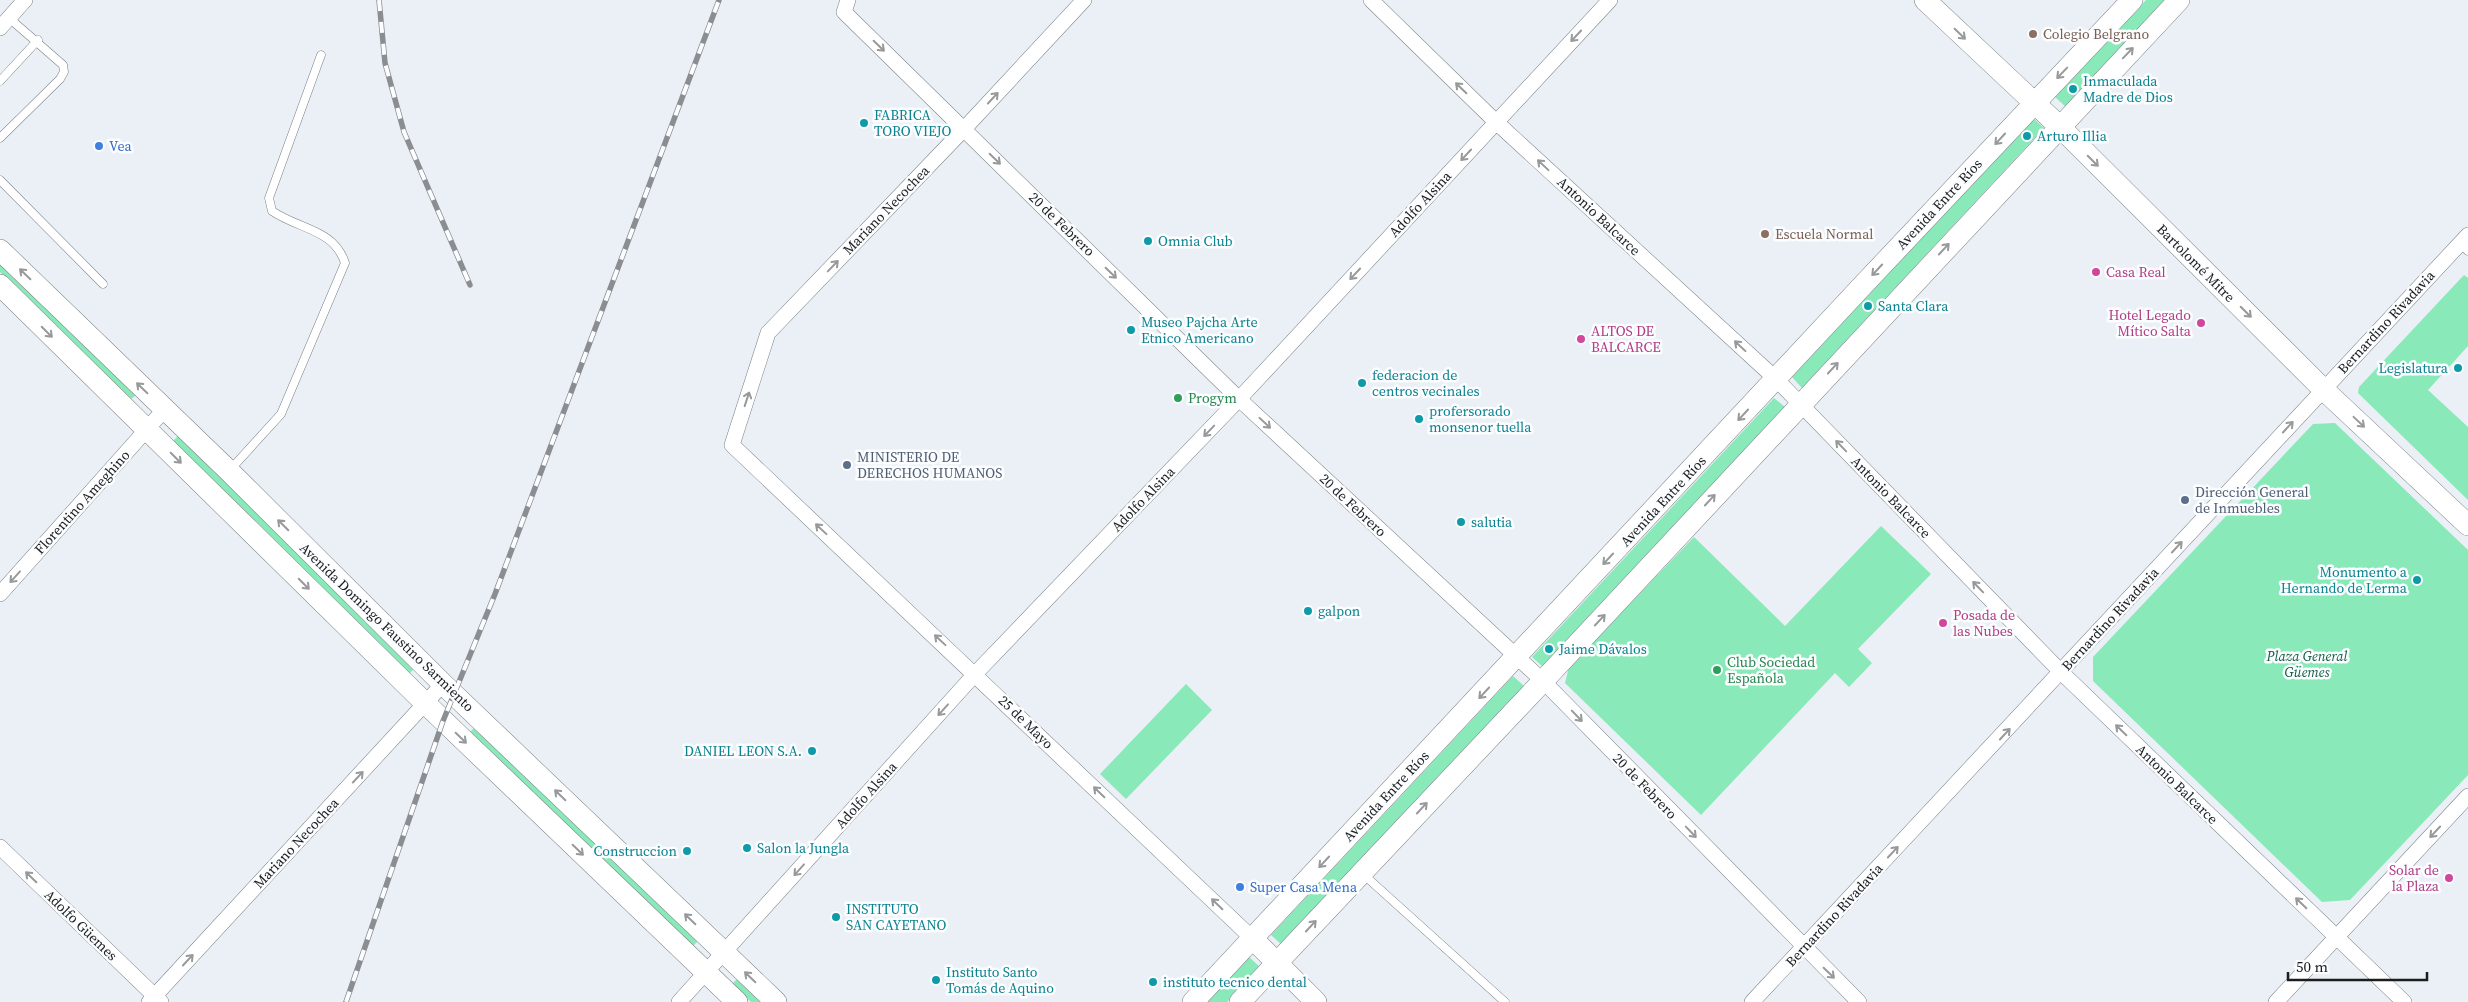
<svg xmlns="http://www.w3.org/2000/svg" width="2468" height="1002" viewBox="0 0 2468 1002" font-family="'Source Serif 4',serif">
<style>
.green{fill:#89e9b9}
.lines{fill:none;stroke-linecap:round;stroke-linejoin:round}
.lane-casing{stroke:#7b8085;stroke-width:9}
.street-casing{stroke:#7b8085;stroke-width:16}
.secondary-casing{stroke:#7b8085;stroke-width:22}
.lane{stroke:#fff;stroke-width:8}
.street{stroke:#fff;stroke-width:15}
.secondary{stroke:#fff;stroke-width:21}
.rail-casing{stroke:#8a8e92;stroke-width:5.5}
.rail{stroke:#fbfdff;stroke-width:4;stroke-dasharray:11;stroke-linecap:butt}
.oneway{stroke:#98999a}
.education-dot{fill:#8d6e63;stroke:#fbfdff;stroke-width:2}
.culture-dot{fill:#0f9aa8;stroke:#fbfdff;stroke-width:2}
.shop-dot{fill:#3f7fe0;stroke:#fbfdff;stroke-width:2}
.hotel-dot{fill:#d1479c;stroke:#fbfdff;stroke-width:2}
.leisure-dot{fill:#2e9e5b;stroke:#fbfdff;stroke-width:2}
.service-dot{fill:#5c6f8a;stroke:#fbfdff;stroke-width:2}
.labels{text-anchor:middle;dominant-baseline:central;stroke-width:5;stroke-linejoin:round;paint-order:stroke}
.education-label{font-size:14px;fill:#785e54;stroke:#fbfdff;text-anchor:start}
.culture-label{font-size:14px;fill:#0d838f;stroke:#fbfdff;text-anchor:start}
.shop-label{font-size:14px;fill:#366cbe;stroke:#fbfdff;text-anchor:start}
.street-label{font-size:14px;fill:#1b1d1f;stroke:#fbfdff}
.hotel-label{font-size:14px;fill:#b23c85;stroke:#fbfdff;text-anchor:start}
.leisure-label{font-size:14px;fill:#27864d;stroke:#fbfdff;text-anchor:start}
.service-label{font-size:14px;fill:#4e5e75;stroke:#fbfdff;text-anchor:start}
.park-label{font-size:14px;font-style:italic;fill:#115d3f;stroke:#fbfdff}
</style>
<rect width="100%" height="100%" fill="#eaf0f5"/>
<g class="green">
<polygon points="2146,0 2166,0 2066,107 2055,97"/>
<polygon points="2033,118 2044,128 1802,388 1792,377"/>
<polygon points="0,261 136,395 130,400 0,272"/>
<polygon points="2464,275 2468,278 2468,346 2428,390 2468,427 2468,500 2358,393 2359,387"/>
<polygon points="1774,398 1785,407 1543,667 1532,657"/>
<polygon points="2335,423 2468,550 2468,775 2350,900 2322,902 2093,681 2093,657 2313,424"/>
<polygon points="178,436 414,669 409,674 172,442"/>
<polygon points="1881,526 1931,574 1858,649 1872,663 1849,687 1835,673 1701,815 1565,683 1569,667 1694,537 1785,626"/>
<polygon points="1513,676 1524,686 1282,945 1271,935"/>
<polygon points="1186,684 1212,710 1126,799 1100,774"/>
<polygon points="475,727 698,941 692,947 469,733"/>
<polygon points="1249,957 1260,967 1227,1002 1207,1002"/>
<polygon points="737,979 761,1002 751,1002 732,984"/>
</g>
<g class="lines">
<g class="lane-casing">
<g id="lane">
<polyline points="0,81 38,40"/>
<polyline points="0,138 60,79 64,72 63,65 9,18"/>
<polyline points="0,180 103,284"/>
<polyline points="2460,244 2468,251"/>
<path d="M230,470L281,414L345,263C334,229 300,230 272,211L269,198L321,55"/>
<polyline points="1363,874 1505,1002"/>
</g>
</g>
<g class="street-casing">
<g id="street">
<polyline points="848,0 844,12 1239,399 1543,681 1859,1002"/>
<polyline points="1084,0 964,129 768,333 732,445 1252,938"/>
<polyline points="1371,0 1496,122 1776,379 2061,672 2404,1002"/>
<polyline points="0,28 25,0"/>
<polyline points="0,594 164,410"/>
<polyline points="0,847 161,1002"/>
<polyline points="149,1002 443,684"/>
<polyline points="679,1002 975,674 1239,399 1610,0"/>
<polyline points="1752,1002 2468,235"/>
<polyline points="2276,1002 2468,796"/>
</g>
</g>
<g class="secondary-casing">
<g id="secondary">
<polyline points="1925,0 2059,126 2323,389 2468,525"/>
<polyline points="0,250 229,471 443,684 776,1002"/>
<polyline points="0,285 426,704 737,1002"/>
<polyline points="1252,938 1316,1002"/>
<polyline points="1193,1002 1864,284 2132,0"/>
<polyline points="1240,1002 1543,681 2179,0"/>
</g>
</g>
<use href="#lane" class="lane"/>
<use href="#street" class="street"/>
<use href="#secondary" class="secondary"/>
<g class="rail-casing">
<g id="rail">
<polyline points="379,0 385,63 404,132 470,285"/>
<polyline points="346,1002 443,721 495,594 719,0"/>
</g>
</g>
<use href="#rail" class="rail"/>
</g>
<defs><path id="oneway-shaft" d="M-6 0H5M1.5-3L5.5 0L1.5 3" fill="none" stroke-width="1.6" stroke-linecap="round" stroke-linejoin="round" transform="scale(1.25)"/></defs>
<g class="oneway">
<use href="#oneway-shaft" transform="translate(1960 34) rotate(44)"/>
<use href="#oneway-shaft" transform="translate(1576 36) rotate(133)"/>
<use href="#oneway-shaft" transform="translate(879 46) rotate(44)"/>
<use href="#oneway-shaft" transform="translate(2128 53) rotate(-46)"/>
<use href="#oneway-shaft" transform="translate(2062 73) rotate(134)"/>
<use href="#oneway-shaft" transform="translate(1461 88) rotate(-136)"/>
<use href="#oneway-shaft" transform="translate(993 98) rotate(-47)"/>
<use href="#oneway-shaft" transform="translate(2000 139) rotate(133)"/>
<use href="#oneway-shaft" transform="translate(1466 155) rotate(133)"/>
<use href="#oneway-shaft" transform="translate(995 159) rotate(44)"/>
<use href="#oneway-shaft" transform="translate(2093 161) rotate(45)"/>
<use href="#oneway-shaft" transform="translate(1543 165) rotate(-137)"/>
<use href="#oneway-shaft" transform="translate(1944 249) rotate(-47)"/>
<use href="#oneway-shaft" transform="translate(833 266) rotate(-46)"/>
<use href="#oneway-shaft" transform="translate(1877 270) rotate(133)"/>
<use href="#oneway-shaft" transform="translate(1111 273) rotate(44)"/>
<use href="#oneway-shaft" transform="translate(25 274) rotate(-136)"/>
<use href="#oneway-shaft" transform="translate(1355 274) rotate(133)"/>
<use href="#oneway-shaft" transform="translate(2246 312) rotate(45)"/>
<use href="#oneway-shaft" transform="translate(47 332) rotate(45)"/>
<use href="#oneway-shaft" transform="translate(1740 346) rotate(-137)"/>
<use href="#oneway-shaft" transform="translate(1833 368) rotate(-47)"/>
<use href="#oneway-shaft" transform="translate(142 388) rotate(-136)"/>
<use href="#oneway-shaft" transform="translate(747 399) rotate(-72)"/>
<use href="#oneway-shaft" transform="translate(1743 415) rotate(133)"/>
<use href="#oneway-shaft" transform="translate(2359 422) rotate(43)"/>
<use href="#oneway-shaft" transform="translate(1265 423) rotate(43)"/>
<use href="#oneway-shaft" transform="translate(2288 427) rotate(-47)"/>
<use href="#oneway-shaft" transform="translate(1209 431) rotate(134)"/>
<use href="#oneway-shaft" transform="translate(1841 446) rotate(-134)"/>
<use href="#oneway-shaft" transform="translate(176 458) rotate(45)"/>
<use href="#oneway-shaft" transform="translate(1710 500) rotate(-47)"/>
<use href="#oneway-shaft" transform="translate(283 525) rotate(-135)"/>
<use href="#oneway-shaft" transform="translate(821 529) rotate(-137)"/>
<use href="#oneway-shaft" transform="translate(2177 547) rotate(-47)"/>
<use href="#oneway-shaft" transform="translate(1608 559) rotate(133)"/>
<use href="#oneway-shaft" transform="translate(15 577) rotate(132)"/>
<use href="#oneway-shaft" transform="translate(304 584) rotate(45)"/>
<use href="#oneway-shaft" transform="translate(1978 587) rotate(-134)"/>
<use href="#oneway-shaft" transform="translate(1600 620) rotate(-47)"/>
<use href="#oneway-shaft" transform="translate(940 640) rotate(-137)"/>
<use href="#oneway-shaft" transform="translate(1484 693) rotate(133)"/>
<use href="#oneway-shaft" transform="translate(943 710) rotate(132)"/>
<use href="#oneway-shaft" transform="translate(1577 716) rotate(46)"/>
<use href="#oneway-shaft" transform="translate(2121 730) rotate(-136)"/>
<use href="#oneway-shaft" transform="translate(2005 734) rotate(-47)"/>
<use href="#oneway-shaft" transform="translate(461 738) rotate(44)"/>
<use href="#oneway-shaft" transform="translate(358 777) rotate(-47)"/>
<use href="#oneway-shaft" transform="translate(1099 792) rotate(-136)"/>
<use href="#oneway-shaft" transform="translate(560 795) rotate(-136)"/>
<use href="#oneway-shaft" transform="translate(1422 808) rotate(-47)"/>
<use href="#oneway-shaft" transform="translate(1691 832) rotate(46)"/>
<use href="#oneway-shaft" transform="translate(2435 832) rotate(133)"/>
<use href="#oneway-shaft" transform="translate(578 850) rotate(44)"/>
<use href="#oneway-shaft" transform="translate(1893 852) rotate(-47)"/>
<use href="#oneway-shaft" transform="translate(1324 862) rotate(133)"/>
<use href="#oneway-shaft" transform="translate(799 870) rotate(132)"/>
<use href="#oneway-shaft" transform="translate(31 877) rotate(-136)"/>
<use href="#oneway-shaft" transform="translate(2301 903) rotate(-136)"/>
<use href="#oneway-shaft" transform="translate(1217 904) rotate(-136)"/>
<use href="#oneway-shaft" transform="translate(690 919) rotate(-136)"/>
<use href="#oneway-shaft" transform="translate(1311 926) rotate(-47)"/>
<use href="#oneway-shaft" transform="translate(188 960) rotate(-47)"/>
<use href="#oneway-shaft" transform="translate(1829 973) rotate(44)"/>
<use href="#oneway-shaft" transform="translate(750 977) rotate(-136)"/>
</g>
<g class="education-dot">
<circle cx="2033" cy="34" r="5"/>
<circle cx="1765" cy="234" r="5"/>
</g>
<g class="culture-dot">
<circle cx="2073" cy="89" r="5"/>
<circle cx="864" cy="123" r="5"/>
<circle cx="2027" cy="136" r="5"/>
<circle cx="1148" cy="241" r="5"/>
<circle cx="1868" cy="306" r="5"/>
<circle cx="1131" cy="330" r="5"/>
<circle cx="2458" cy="368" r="5"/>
<circle cx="1362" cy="383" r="5"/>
<circle cx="1419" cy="419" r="5"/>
<circle cx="1461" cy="522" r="5"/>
<circle cx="2417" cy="580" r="5"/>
<circle cx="1308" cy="611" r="5"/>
<circle cx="1549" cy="649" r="5"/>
<circle cx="812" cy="751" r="5"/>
<circle cx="747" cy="848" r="5"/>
<circle cx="687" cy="851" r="5"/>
<circle cx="836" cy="917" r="5"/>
<circle cx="936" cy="980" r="5"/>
<circle cx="1153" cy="982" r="5"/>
</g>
<g class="shop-dot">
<circle cx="99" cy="146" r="5"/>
<circle cx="1240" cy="887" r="5"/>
</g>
<g class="hotel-dot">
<circle cx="2096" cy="272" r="5"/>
<circle cx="2201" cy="323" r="5"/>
<circle cx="1581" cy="339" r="5"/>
<circle cx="1943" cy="623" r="5"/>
<circle cx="2449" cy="878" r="5"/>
</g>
<g class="leisure-dot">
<circle cx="1178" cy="398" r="5"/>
<circle cx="1717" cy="670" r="5"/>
</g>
<g class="service-dot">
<circle cx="847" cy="465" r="5"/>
<circle cx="2185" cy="500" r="5"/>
</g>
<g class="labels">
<g class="education-label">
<text x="2043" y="34">Colegio Belgrano</text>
<text x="1775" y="234">Escuela Normal</text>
</g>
<g class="culture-label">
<text x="2083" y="81">Inmaculada<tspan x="2083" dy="16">Madre de Dios</tspan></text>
<text x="874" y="115">FABRICA<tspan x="874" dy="16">TORO VIEJO</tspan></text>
<text x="2037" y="136">Arturo Illia</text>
<text x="1158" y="241">Omnia Club</text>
<text x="1878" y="306">Santa Clara</text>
<text x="1141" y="322">Museo Pajcha Arte<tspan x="1141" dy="16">Etnico Americano</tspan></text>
<text x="2448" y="368" text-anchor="end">Legislatura</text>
<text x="1372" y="375">federacion de<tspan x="1372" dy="16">centros vecinales</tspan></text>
<text x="1429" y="411">profersorado<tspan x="1429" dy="16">monsenor tuella</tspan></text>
<text x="1471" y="522">salutia</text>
<text x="2407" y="572" text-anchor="end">Monumento a<tspan x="2407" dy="16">Hernando de Lerma</tspan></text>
<text x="1318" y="611">galpon</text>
<text x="1559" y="649">Jaime Dávalos</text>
<text x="802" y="751" text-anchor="end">DANIEL LEON S.A.</text>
<text x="757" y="848">Salon la Jungla</text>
<text x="677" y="851" text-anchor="end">Construccion</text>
<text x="846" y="909">INSTITUTO<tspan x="846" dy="16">SAN CAYETANO</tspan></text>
<text x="946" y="972">Instituto Santo<tspan x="946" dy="16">Tomás de Aquino</tspan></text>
<text x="1163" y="982">instituto tecnico dental</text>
</g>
<g class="shop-label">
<text x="109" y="146">Vea</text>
<text x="1250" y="887">Super Casa Mena</text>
</g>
<g class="street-label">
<text transform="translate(1420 204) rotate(-47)">Adolfo Alsina</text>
<text transform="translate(1939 204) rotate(-47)">Avenida Entre Ríos</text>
<text transform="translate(886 210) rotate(-46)">Mariano Necochea</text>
<text transform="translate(1599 216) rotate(43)">Antonio Balcarce</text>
<text transform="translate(1062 224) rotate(44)">20 de Febrero</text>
<text transform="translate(2196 263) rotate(45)">Bartolomé Mitre</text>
<text transform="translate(2386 322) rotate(-47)">Bernardino Rivadavia</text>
<text transform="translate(1891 497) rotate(46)">Antonio Balcarce</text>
<text transform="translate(1143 499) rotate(-46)">Adolfo Alsina</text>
<text transform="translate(1663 501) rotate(-47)">Avenida Entre Ríos</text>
<text transform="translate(82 502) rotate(-48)">Florentino Ameghino</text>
<text transform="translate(1353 505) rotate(43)">20 de Febrero</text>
<text transform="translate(2110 619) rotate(-47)">Bernardino Rivadavia</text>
<text transform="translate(387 627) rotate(44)">Avenida Domingo Faustino Sarmiento</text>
<text transform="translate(1026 722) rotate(44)">25 de Mayo</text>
<text transform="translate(2177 784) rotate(44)">Antonio Balcarce</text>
<text transform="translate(1645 786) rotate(46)">20 de Febrero</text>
<text transform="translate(866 795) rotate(-48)">Adolfo Alsina</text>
<text transform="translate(1386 796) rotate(-47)">Avenida Entre Ríos</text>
<text transform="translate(296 843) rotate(-47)">Mariano Necochea</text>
<text transform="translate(1834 915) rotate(-47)">Bernardino Rivadavia</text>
<text transform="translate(81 925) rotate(44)">Adolfo Güemes</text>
</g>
<g class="hotel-label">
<text x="2106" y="272">Casa Real</text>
<text x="2191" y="315" text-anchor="end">Hotel Legado<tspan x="2191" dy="16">Mítico Salta</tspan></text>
<text x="1591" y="331">ALTOS DE<tspan x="1591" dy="16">BALCARCE</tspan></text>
<text x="1953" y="615">Posada de<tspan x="1953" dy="16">las Nubes</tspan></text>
<text x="2439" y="870" text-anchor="end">Solar de<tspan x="2439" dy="16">la Plaza</tspan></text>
</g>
<g class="leisure-label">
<text x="1188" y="398">Progym</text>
<text x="1727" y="662">Club Sociedad<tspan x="1727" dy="16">Española</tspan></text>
</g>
<g class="service-label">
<text x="857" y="457">MINISTERIO DE<tspan x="857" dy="16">DERECHOS HUMANOS</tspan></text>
<text x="2195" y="492">Dirección General<tspan x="2195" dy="16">de Inmuebles</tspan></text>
</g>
<g class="park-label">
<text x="2307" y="656">Plaza General<tspan x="2307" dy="16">Güemes</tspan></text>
</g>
</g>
<path d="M2288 972v8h139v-8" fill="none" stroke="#1b1d1f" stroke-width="2.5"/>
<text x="2296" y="972" font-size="15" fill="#1b1d1f" stroke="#fbfdff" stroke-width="4" paint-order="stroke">50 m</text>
</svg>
